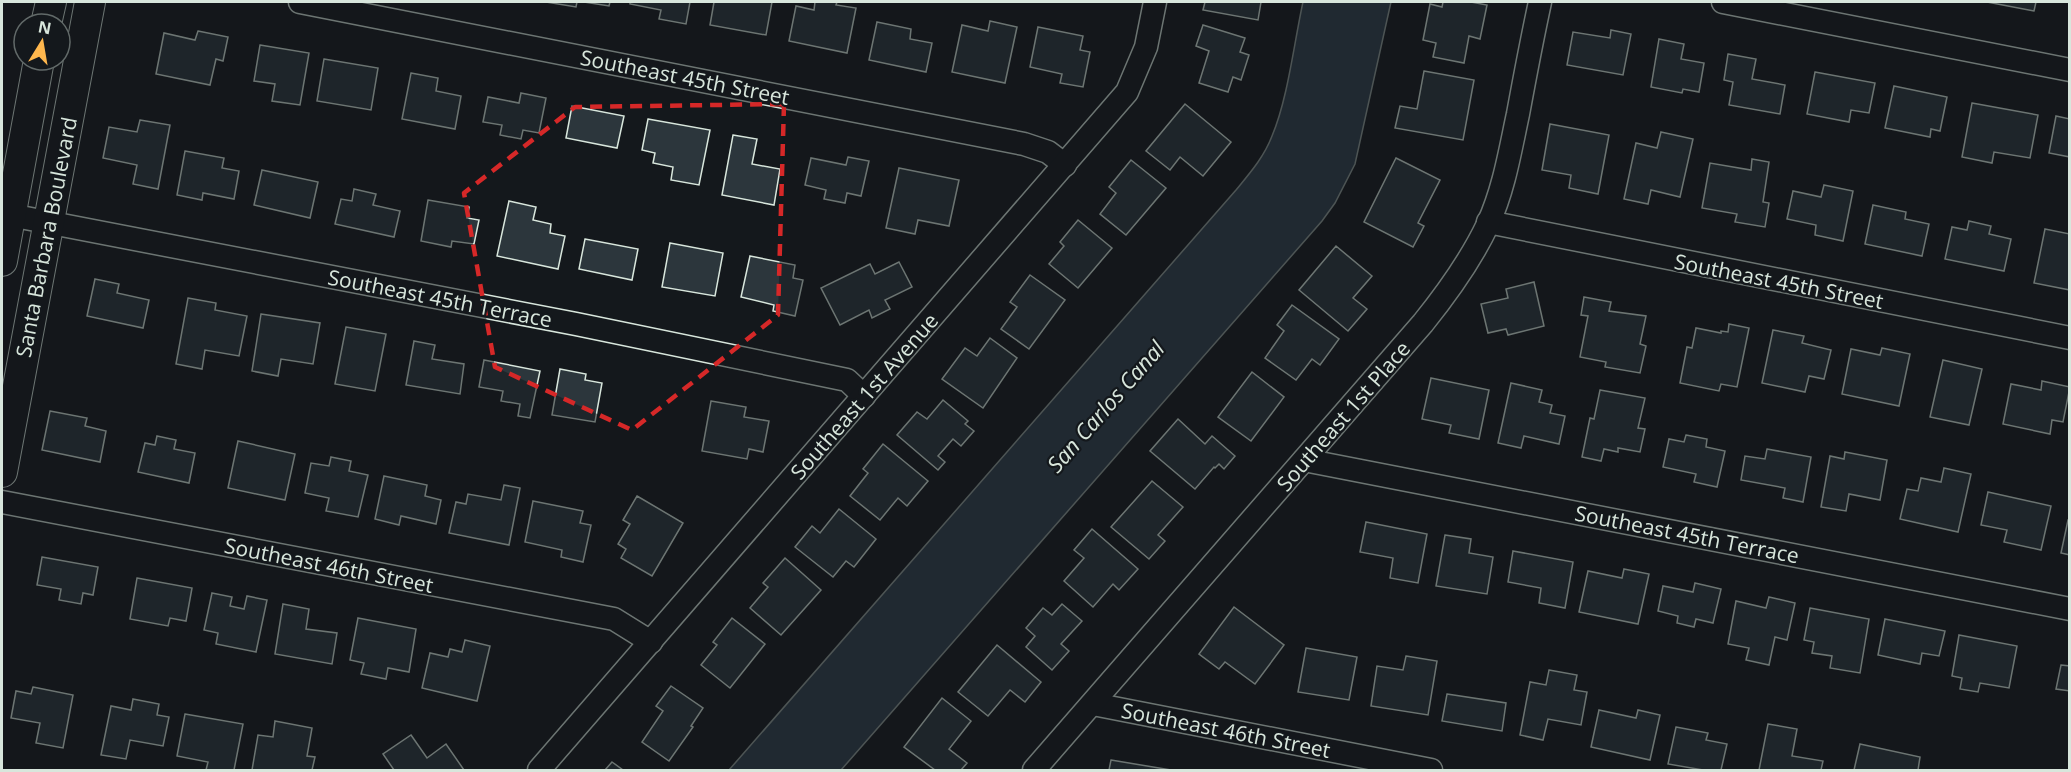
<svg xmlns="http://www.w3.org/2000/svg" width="2071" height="772" viewBox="0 0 2071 772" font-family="'Open Sans',sans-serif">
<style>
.water{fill:#2f3f4d;stroke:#939e99;stroke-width:1.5}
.building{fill:#2c363c;stroke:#d8e6dc;stroke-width:1.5}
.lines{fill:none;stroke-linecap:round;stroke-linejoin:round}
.minor-casing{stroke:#d8e6dc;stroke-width:25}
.major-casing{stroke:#d8e6dc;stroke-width:32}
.minor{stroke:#14181c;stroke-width:22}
.major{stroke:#14181c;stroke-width:30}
.marked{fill:none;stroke:#d62828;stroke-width:4.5;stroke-dasharray:12 8;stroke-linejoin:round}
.labels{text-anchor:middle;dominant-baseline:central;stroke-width:4.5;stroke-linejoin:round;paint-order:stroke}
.street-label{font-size:21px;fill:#d8e6dc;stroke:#14181c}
.water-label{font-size:22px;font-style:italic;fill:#d8e6dc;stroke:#14181c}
</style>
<rect width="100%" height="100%" fill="#14181c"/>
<path class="water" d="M1303,2H1391L1355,164L1335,203L1322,221L841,770H729L1236,190C1250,173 1264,157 1272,136C1288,98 1294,43 1303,2Z"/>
<g class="building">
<polygon points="546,2 577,2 576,7"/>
<polygon points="584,2 610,2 609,6"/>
<polygon points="630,2 690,2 686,24 659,19 661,10 630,4"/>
<polygon points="714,2 772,2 766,35 710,25"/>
<polygon points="815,2 837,2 836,5 856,8 847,53 789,41 796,6 814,10"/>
<polygon points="1205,2 1261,2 1258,20 1203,10"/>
<polygon points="1443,2 1471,2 1487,5 1480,39 1469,36 1464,63 1433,57 1436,43 1423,40 1430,4 1442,7"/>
<polygon points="1987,2 2036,2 2034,11"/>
<polygon points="990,21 1017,27 1005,83 952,72 962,25 988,31"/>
<polygon points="877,22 911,29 910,39 932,43 926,72 869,60"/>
<polygon points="1203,25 1245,38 1240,52 1249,55 1241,80 1233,77 1228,92 1199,83 1209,51 1196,46"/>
<polygon points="1038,27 1083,36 1080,50 1090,52 1083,87 1060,83 1062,74 1030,67"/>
<polygon points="1611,30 1631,34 1623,75 1567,65 1573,32 1610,38"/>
<polygon points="198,31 228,37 223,61 216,59 210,85 156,74 164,33 195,40"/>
<polygon points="1659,39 1684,44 1681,59 1704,63 1699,92 1683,89 1682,93 1651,87"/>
<polygon points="260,45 309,53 300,105 272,101 275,84 254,81"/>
<polygon points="1728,54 1756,59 1752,79 1785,85 1780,114 1729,105 1733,82 1724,80"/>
<polygon points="324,59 378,68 371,110 317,101"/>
<polygon points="1424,71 1474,80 1463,140 1395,128 1400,106 1417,109"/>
<polygon points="1815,72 1875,83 1869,113 1851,110 1849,122 1807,114"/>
<polygon points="411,73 438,78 436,91 461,96 455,129 402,119"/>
<polygon points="1894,86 1947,97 1940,131 1931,129 1930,137 1885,128"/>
<polygon points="521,93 546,98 539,133 523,130 521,139 500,135 502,125 483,122 488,97 519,103"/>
<polygon points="1972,103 2038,115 2030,158 1994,152 1992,163 1962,157"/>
<polygon points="1185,104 1231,142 1203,176 1180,157 1170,170 1146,151"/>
<polygon points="572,106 624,116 617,148 566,138"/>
<polygon points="2056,116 2070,119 2070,157 2049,153"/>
<polygon points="648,119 710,130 699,185 671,180 673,167 653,163 655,153 642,150"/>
<polygon points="140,120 170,125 158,189 133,184 137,165 103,158 109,127 137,132"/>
<polygon points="1550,124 1609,135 1598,194 1569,188 1571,175 1542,170"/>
<polygon points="1661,132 1693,139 1680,197 1651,190 1648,204 1624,199 1636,143 1657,148"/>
<polygon points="733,135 757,139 752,164 780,169 774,205 722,195"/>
<polygon points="185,151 224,158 222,168 239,171 234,199 203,193 202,200 177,195"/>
<polygon points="848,157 869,161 861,196 847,193 845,203 824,199 826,190 805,185 811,158 846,165"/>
<polygon points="1396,158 1440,180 1418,223 1424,226 1413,247 1364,222"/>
<polygon points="1752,159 1769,162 1763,202 1769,203 1765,227 1735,222 1737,214 1702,208 1710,163 1751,170"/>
<polygon points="1131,160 1166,188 1126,235 1100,214 1116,193 1109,187"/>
<polygon points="899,168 959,180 949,226 918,220 915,234 886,228"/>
<polygon points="262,170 318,182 310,218 254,205"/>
<polygon points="1824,185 1853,191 1843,241 1815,235 1816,225 1787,219 1793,191 1821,197"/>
<polygon points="354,189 376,194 373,205 400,211 394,237 335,224 341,199 352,201"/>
<polygon points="428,200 469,207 467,218 479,220 474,244 452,241 451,247 421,241"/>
<polygon points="509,201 536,207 533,220 551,224 550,233 565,236 558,269 497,256"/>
<polygon points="1873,205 1906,212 1905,219 1929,224 1922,256 1865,244"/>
<polygon points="1078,220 1112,248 1078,288 1049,264 1064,246 1060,242"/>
<polygon points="1969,221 1991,226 1989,234 2011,239 2004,271 1945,259 1952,227 1967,230"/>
<polygon points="2045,229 2070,234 2070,290 2034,283"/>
<polygon points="585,239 638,249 632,280 579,269"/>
<polygon points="670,243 723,253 715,296 662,287"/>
<polygon points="1336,246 1372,276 1353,298 1367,309 1348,331 1299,290"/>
<polygon points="750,256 795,265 793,278 803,280 795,316 773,311 774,305 741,297"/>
<polygon points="899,262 912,287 885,300 890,309 872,318 869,310 840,325 821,288 870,264 875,274"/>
<polygon points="1030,275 1065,300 1029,349 1001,329 1017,307 1010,302"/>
<polygon points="95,279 119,284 117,293 149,300 143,328 87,316"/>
<polygon points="1534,282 1544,326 1508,335 1506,329 1488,333 1481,304 1508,298 1506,289"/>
<polygon points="1584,297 1611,302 1609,311 1646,316 1640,344 1646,346 1640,373 1605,367 1606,362 1580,357 1588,316 1581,315"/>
<polygon points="188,298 216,303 215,310 247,316 239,356 205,350 202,369 176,364"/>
<polygon points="1292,305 1339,339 1320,365 1312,359 1296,380 1265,358 1284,331 1277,325"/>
<polygon points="261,314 320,323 313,364 281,359 278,376 252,371"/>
<polygon points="1729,324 1749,328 1737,387 1721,384 1719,391 1680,383 1687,347 1692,348 1696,328 1721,333 1721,331 1728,332"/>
<polygon points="346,327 386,334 375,391 335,384"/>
<polygon points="1773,330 1804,336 1802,343 1831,350 1824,379 1809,376 1805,392 1762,383"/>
<polygon points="990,338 1017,358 983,408 942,379 965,348 977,356"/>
<polygon points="414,341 435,345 432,359 464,364 460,394 406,385"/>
<polygon points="1882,348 1910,354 1899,406 1842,394 1851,349 1880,355"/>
<polygon points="484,360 540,371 530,418 518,416 520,404 501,401 503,391 479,387"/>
<polygon points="1943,360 1982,369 1969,425 1930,417"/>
<polygon points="560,369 586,374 585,380 602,383 595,422 552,415"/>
<polygon points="1252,372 1284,397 1251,441 1218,417"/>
<polygon points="1431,378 1489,390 1479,439 1449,433 1451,425 1422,419"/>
<polygon points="2042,381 2070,387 2063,422 2052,420 2050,434 2003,424 2011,384 2041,390"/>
<polygon points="1511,383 1542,390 1539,402 1552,405 1550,413 1565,416 1559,444 1524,436 1521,448 1498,443"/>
<polygon points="1600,390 1645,398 1638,428 1645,429 1640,452 1618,448 1618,452 1604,449 1601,461 1582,457 1590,418 1594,419"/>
<polygon points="943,400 968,421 965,424 974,431 961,446 953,439 938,456 945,462 938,470 897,435 917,412 927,419"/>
<polygon points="711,401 746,407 744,417 769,421 763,452 749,449 747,459 702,451"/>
<polygon points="50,411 87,418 85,426 106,431 100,462 42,450"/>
<polygon points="1178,419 1205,444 1212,436 1235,456 1224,469 1219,464 1215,468 1214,467 1195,489 1150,451"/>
<polygon points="1686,435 1707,439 1706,447 1725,451 1717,487 1694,482 1696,474 1663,467 1669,439 1684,442"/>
<polygon points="157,436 176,440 174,449 195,453 189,483 138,472 145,443 155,445"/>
<polygon points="238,441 295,454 285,500 228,488"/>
<polygon points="883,444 928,481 907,506 898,498 880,520 850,496 868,473 863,469"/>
<polygon points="1767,449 1811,457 1803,502 1783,498 1785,488 1741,480 1745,456 1765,459"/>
<polygon points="1845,452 1887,460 1880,500 1849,494 1846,511 1821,507 1830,456 1844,459"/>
<polygon points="331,457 351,461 349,471 368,475 358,517 326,511 329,498 305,493 311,463 329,466"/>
<polygon points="1944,468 1971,474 1958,532 1900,519 1907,489 1918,491 1921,478 1941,482"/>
<polygon points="384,476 427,485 425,496 441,500 436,524 401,516 399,525 375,519"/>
<polygon points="1152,481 1183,507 1158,535 1165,541 1149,559 1111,527"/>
<polygon points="504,485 520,488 509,545 449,533 456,502 466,504 468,494 501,500"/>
<polygon points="1988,492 2051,506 2041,550 2004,542 2007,530 1981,525"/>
<polygon points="637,496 683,523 652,576 621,558 626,549 618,544 630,524 623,520"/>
<polygon points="533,501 583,511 580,523 591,525 583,562 561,557 562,550 525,542"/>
<polygon points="839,509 876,539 854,567 846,561 833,577 795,547 812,526 820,533"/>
<polygon points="2068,520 2070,520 2070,555 2061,553"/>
<polygon points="1366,522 1427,534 1418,583 1390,578 1393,558 1360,552"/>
<polygon points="1092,529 1138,569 1119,590 1113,584 1093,607 1064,581 1084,558 1074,550"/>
<polygon points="1445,535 1471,539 1469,553 1493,557 1487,594 1436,586"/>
<polygon points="1513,551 1573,562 1565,608 1539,603 1541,588 1508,582"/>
<polygon points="42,557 98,567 93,595 83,593 81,604 59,600 61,589 37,585"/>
<polygon points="785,558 821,590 781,635 750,608 768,587 763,583"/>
<polygon points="1624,569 1649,574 1638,624 1579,612 1588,571 1622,578"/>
<polygon points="137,578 192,588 186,621 170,618 168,626 130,619"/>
<polygon points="1695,583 1721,589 1713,623 1696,619 1694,627 1677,623 1678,616 1658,611 1663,586 1693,592"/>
<polygon points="212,593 232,597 230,606 244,609 247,596 267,600 256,652 216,644 218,633 204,630"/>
<polygon points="1769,597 1795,603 1787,640 1775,637 1769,665 1746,660 1749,648 1728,644 1736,601 1766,608"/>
<polygon points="283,604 309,609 306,629 337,633 332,664 275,654"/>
<polygon points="1062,604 1082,621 1061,644 1069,651 1052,670 1026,647 1035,636 1026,628 1043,608 1052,615"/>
<polygon points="1234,607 1284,645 1255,684 1225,662 1219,669 1199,654"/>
<polygon points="1810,608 1869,619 1860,673 1830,668 1832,656 1812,653 1814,642 1804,640"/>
<polygon points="358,618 416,629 409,672 388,668 386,679 361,674 364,663 350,660"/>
<polygon points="732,618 765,644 730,688 701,665 717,645 713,642"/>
<polygon points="1885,619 1945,631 1939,656 1922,653 1920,664 1878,655"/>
<polygon points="1959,635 2017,646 2009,688 1980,683 1978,692 1960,689 1962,678 1952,676"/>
<polygon points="465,640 490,646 477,701 422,688 430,653 448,657 450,649 462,652"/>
<polygon points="997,645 1041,682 1025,702 1010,690 988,716 958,692"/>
<polygon points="1306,648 1357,657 1349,700 1298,692"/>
<polygon points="1406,656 1437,661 1428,715 1371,706 1377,666 1403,670"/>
<polygon points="2061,665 2070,666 2070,691 2056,689"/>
<polygon points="1549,670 1577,675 1574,690 1587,692 1581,725 1548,719 1543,740 1520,735 1530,682 1546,685"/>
<polygon points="671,686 703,708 691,726 693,727 669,761 642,742 663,711 656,706"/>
<polygon points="33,687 73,695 63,748 36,743 40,723 11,718 16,691 31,694"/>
<polygon points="1447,694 1506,703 1502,731 1442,721"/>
<polygon points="942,698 971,721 949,749 967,763 961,770 935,770 904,747"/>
<polygon points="133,699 159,704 157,715 169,717 163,746 130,740 126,759 101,755 111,706 131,710"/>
<polygon points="1599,710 1636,718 1638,710 1660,715 1650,760 1591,747"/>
<polygon points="185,714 243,724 234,770 206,770 208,762 177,756"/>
<polygon points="275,721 312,728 307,756 315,757 312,770 252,770 258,735 273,737"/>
<polygon points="1768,724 1797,729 1792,756 1823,761 1821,770 1759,770"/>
<polygon points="1676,727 1708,733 1706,740 1727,744 1721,770 1703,770 1668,764"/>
<polygon points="411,735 427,758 446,744 464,770 394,770 383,754"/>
<polygon points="1860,744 1920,757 1918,770 1854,770"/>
<polygon points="1111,760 1171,770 1109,770"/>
<polygon points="612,762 623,770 605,770"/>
</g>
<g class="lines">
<g class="minor-casing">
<g id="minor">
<polyline points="300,2 1024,144 1048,152 1065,165"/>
<polyline points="1723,2 2070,70"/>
<polyline points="10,215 576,324 847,380 864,396"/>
<polyline points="1488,222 2070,338"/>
<polyline points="1304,460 2070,609"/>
<polyline points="2,502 614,619 651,642"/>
<polyline points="1093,704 1431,770"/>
<polyline points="539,770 1127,92 1146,47 1155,2"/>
<path d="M1034,770L1423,323C1448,292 1471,260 1488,224C1504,189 1510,151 1518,114C1525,76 1532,39 1540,2"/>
</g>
</g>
<g class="major-casing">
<g id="major">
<polyline points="46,24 51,2"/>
<polyline points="2,261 39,60"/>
<polyline points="2,472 90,2"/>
</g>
</g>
<use href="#minor" class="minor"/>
<use href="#major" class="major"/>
</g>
<path d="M0 0H2071V772H0ZM784,104L778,315L632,430L495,367L464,193L575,107Z" fill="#14181c" fill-opacity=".55" fill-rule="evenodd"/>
<path class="marked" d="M784,104L778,315L632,430L495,367L464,193L575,107Z"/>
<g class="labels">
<g class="street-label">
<text transform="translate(685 77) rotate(11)">Southeast 45th Street</text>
<text transform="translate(46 237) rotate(-79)">Santa Barbara Boulevard</text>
<text transform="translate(1779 281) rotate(11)">Southeast 45th Street</text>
<text transform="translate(440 298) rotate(11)">Southeast 45th Terrace</text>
<text transform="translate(864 396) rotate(-49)">Southeast 1st Avenue</text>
<text transform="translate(1343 416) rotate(-49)">Southeast 1st Place</text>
<text transform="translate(1687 534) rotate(11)">Southeast 45th Terrace</text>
<text transform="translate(329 565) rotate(11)">Southeast 46th Street</text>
<text transform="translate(1226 730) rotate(11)">Southeast 46th Street</text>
</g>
<g class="water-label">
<text transform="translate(1105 406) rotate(-49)">San Carlos Canal</text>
</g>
</g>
<rect width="2071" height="772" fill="none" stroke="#d8e6dc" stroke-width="6"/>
<g transform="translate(42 42) rotate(11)"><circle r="28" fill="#14181c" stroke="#626a69" stroke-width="1.5"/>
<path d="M0-4.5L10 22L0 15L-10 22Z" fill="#ffb74d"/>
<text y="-9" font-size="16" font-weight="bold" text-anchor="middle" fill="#d8e6dc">N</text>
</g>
</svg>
